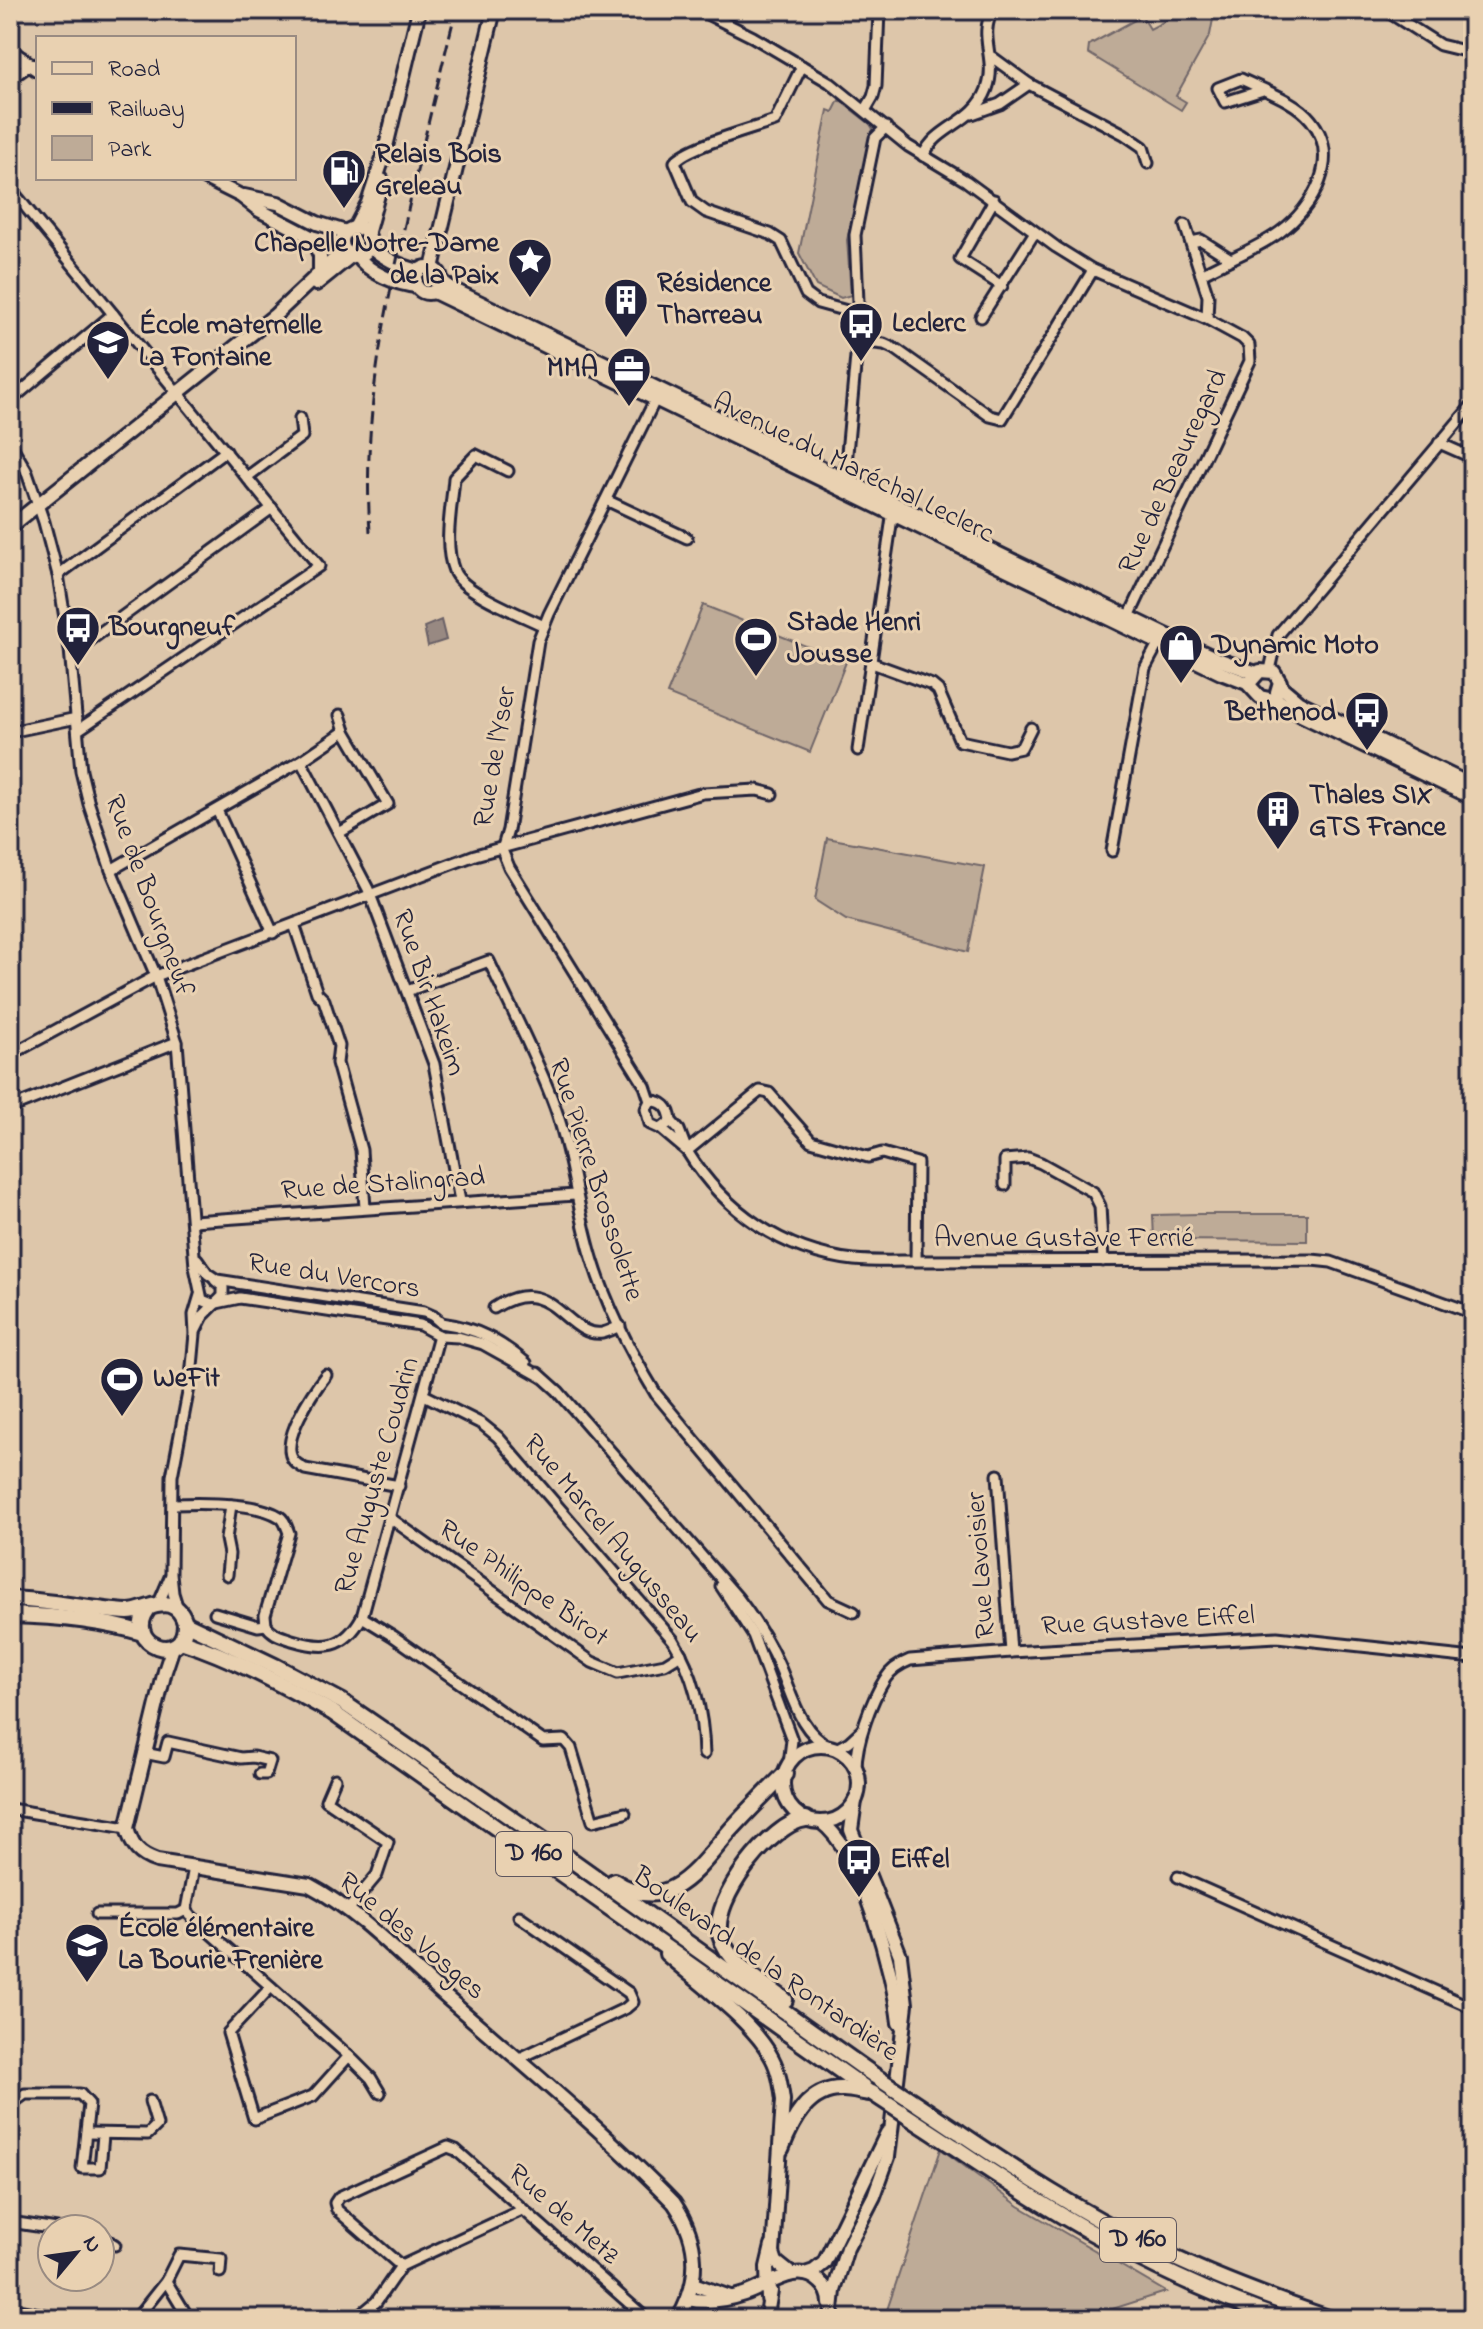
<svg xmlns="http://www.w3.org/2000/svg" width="1483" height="2329" viewBox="0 0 1483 2329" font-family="'Indie Flower',sans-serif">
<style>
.green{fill:#beab97;stroke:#706669;stroke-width:2}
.water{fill:#988982;stroke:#696066;stroke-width:2}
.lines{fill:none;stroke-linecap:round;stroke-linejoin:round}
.street-casing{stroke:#22223b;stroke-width:15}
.secondary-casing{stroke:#22223b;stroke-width:18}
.primary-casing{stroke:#22223b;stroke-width:20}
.street{stroke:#e9d1b1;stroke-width:9}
.secondary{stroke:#e9d1b1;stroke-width:12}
.primary{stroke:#e9d1b1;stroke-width:14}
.rail{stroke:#22223b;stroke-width:3;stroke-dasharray:12 6;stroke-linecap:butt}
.primary-bridge-casing{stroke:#22223b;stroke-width:20;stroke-linecap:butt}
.primary-bridge{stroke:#e9d1b1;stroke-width:14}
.labels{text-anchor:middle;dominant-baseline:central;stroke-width:6;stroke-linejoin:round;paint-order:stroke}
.shield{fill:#e9d1b1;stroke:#5e565e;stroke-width:2}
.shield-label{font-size:26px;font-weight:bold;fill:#22223b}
.poi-label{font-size:28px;font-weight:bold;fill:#22223b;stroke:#e9d1b1;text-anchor:start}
.street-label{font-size:28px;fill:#22223b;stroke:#e9d1b1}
</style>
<rect width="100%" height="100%" fill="#ddc6aa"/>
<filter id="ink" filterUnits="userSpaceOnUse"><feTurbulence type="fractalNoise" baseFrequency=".0125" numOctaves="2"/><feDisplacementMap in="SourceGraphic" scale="16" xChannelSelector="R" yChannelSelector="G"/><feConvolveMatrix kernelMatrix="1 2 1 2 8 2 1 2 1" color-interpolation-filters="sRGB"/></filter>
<g filter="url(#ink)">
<g class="green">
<polygon points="1186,10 1202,10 1214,14 1210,35 1176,96 1186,102 1181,110 1088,53 1089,45 1142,16 1150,29"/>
<polygon points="839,100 870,124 873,129 847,240 851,295 841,298 816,286 799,253 828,110 833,112"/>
<polygon points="703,605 846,662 810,752 667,694"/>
<polygon points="827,838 985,867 968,952 846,920 815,900"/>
<polygon points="1200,1214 1307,1214 1307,1241 1154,1240 1153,1215"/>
<polygon points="941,2149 1019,2206 1166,2292 1081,2319 884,2319"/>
</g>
<polygon class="water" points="441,620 446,640 428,646 424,627"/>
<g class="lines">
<g class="street-casing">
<g id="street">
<polyline points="699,10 753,37 829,82 908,146 966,181 1056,247 1093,270 1207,319 1242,338 1249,345 1250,361 1126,623"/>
<polyline points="1385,10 1440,45 1473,53"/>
<polyline points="992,57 1029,84 1124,134 1143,147 1148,163"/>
<path d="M802,66L775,121C755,128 685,147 675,162L692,202L706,212L770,234L781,241L806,294L818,303L858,314"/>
<polyline points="10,79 30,65"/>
<polyline points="866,109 873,97 876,86 879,10"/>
<polyline points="972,114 1000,104 1029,84"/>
<path d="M923,156C937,125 974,124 987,89C998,59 977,37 993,10"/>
<polyline points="10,188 319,566 78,730"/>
<polyline points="994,200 960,259 1002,286"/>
<polyline points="1185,225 1208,296 1207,319"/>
<polyline points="1191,242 1201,240 1231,259 1201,274"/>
<path d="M1231,259C1248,251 1265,243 1280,232C1314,207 1342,158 1311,120C1295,100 1263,90 1241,79L1218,88L1225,102L1263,90"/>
<polyline points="981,317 1035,232"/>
<polyline points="857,341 884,344 897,350 990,416 1002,419 1093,270"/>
<polyline points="10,401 113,314"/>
<polyline points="10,443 26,470 44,522 58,575 70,649 81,771 89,804 111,870 156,976 177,1042 195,1267 202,1300 212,1304 240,1298 420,1325 440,1336 458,1337 483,1344 542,1377"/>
<polyline points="1439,443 1473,458"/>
<path d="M508,471L476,455L454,478C452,506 443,544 454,571C462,592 522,615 544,626"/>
<polyline points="247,477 302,436 300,418"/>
<polyline points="839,481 844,479 846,464 859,324 855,235 875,138 886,127"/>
<polyline points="606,500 687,538"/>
<polyline points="58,575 226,451"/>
<polyline points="70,649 82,646 272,508"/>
<polyline points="872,663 932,685 938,690 960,741 1007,751 1021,748 1031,728"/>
<polyline points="1270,670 1278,635 1473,404"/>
<polyline points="10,732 77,718"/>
<polyline points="858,750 893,511"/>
<polyline points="301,761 368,889 434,1064 460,1201"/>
<polyline points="217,810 273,933"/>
<polyline points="339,833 388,804 345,731 340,715"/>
<polyline points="502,850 508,830 538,641 549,614 655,400 660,399"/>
<polyline points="502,850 509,867 645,1086 650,1101"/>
<polyline points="1112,851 1145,668 1160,640"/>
<polyline points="111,870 301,761 345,731"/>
<polyline points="294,924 317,993 324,1000 339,1046 337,1063 361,1150 365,1208"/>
<path d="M407,991L489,961C511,1009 537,1057 555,1107C573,1157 577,1210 593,1261C607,1307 631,1353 656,1394L828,1600L854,1612"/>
<polyline points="10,1055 156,976 475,855 703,793 757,790 772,794"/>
<polyline points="10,1108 177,1042"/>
<path d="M661,1129L671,1121C670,1108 663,1100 650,1101L646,1109L650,1124L661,1129L687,1151L679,1130L671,1121"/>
<polyline points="1005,1185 1005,1160 1028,1158 1041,1163 1093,1192 1100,1206 1103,1261"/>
<polyline points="193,1221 575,1195"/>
<polyline points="197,1259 208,1274 217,1280 424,1312 433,1316 441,1323"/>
<path d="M916,1261L917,1163L882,1153L868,1157L811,1141L769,1093L760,1091L687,1151C724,1211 783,1252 854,1260C874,1262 896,1261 916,1261L1312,1260L1331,1262L1473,1313"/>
<path d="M494,1308C552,1270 565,1338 602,1333C608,1332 615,1328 620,1326"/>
<path d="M441,1323C476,1328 499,1340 526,1363"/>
<polyline points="196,1330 203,1316 223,1296 223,1287 215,1280"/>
<path d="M538,1373L558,1391L738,1598C754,1619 767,1639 778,1663C792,1693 798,1731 830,1747"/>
<path d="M326,1375C314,1390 278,1442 294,1461C297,1465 301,1466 305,1469L399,1486"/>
<path d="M424,1395L482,1424L498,1437L673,1640C695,1676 703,1713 704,1754"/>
<polyline points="998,1475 1011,1652"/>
<path d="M173,1504C200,1503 257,1502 280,1517C285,1520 287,1528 289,1533L265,1615L266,1625"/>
<polyline points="390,1518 592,1662 618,1673 665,1664 681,1654"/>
<polyline points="227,1575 229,1554 226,1539 231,1505"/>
<polyline points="721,1586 753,1635 792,1740 789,1764"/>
<polyline points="158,1605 170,1577"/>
<polyline points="178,1609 173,1593 171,1574 172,1476 191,1377 195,1334 194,1315 200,1295"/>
<polyline points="215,1613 258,1626 266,1625"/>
<polyline points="362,1617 393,1636 543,1741 564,1740 571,1748 593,1821 625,1813"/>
<path d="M266,1625C273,1635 281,1636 292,1640C325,1650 344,1649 362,1617L439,1335"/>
<polyline points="836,1749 849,1742 862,1730"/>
<polyline points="144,1753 164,1757 168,1742 241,1758 253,1757 270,1761 266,1774 260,1774"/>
<path d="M856,1768C856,1742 871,1701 885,1679C891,1669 900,1664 910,1660L1011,1652L1277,1637L1473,1658"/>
<polyline points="335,1779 326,1800 388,1842 377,1875 347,1911"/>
<polyline points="10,1809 127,1828"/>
<polyline points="194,1867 186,1910 191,1916 349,2056 371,2078 380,2093"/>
<polyline points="1178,1877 1473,2008"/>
<polyline points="97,1914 178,1914 186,1910"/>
<polyline points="271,1987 228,2033 254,2119 313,2096 349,2056"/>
<polyline points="518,2059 626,2008 633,2002 629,1993 519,1916"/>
<polyline points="10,2130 14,2102 25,2094 80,2094 89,2104 82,2168 100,2168 103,2135"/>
<polyline points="86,2133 148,2134 157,2125 150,2101"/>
<polyline points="10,2222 57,2229"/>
<polyline points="100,2236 115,2245"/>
<polyline points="52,2244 52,2249"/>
<polyline points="401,2266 337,2210 335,2203 339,2197 448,2147 456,2150 647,2319"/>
<polyline points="166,2281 189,2319"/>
<polyline points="343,2317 359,2316 376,2302 401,2266 522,2210"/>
<polyline points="136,2319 166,2281 179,2255 221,2259 220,2272"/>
</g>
</g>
<g class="secondary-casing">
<g id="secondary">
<polyline points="10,51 38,70"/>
<polyline points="205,178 241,196 259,210 311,237 342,245"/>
<polyline points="244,196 278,203 317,223 346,232"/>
<polyline points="355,228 368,203 384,155 419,10"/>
<circle cx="356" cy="242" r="14"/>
<polyline points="367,235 382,180"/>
<polyline points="311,237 320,255 320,272"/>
<path d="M369,245C384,259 399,266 419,271"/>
<path d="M358,256C368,273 397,284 416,286"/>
<circle cx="428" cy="280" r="13"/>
<polyline points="432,268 494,10"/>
<polyline points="441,280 450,288 1164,634 1217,659 1256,673"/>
<polyline points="316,284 352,255"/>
<polyline points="434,292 1221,673 1247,683 1260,697 1279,701 1301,715 1473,798"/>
<polyline points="10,527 274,316 344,250"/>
<polyline points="1252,680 1260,671 1274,672 1280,682 1277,692"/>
<polyline points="1280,686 1299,702 1473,786"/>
<path d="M173,1647L165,1671L127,1828C132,1847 139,1855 157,1861L309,1885C360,1912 403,1959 446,1997C523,2064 603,2130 674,2203C699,2240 701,2280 678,2319"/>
<circle cx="821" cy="1784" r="38"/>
<path d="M821,1822C861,1850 894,1975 899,2023"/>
<path d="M666,1954C698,1983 753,2021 772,2058C779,2071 781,2086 783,2100L773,2253L776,2262L791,2274"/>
<polyline points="805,2274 814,2271 824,2263 887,2133"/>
<polyline points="693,2284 730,2297"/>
<polyline points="771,2291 768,2309 771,2319"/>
<path d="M688,2299C708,2303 726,2300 744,2294C767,2287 798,2260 820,2282C827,2288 830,2296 830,2304"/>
<polyline points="768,2299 767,2267 772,2246"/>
<polyline points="10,2310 59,2319"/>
<polyline points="831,2319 834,2291 847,2248 874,2196 888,2157 906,2004 900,1955 851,1830 855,1801"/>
</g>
</g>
<g class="primary-casing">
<g id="primary">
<path d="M10,1599C50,1600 89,1610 128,1612C142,1612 157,1601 170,1605C179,1608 183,1615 185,1623C186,1668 122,1645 148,1609"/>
<path d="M10,1615C55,1616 100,1620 143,1633"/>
<polyline points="185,1623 275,1666 341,1701 539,1837 875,2076"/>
<path d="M181,1641C234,1658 283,1685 332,1712L872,2093"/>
<path d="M614,1881C668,1917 698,1868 729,1832C747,1812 766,1793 785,1774"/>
<path d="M785,2000C762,1982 728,1964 720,1935C710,1901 772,1822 806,1819"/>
<path d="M959,2132C1020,2173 1082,2213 1149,2246C1208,2275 1269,2298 1331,2319"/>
<path d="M953,2146C1056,2216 1164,2279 1282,2319"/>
<path d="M781,2149C792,2121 808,2088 843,2089C852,2089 861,2092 870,2093"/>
</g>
</g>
<use href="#street" class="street"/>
<use href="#secondary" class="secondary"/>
<use href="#primary" class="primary"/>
<path class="rail" d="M370,532C363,422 381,330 405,224C421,152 438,81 456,10"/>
<g class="primary-bridge-casing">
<g id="primary-bridge">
<polyline points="875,2076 959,2132"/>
<polyline points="872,2093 953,2146"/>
</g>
</g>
<use href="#primary-bridge" class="primary-bridge"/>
</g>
</g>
<defs>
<g id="fuel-pin" transform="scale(2.3)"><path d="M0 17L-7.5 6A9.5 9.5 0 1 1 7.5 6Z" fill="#22223b" stroke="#e9d1b1"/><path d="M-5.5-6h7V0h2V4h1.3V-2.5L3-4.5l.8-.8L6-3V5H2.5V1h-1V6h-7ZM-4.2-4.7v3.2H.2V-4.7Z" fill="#fff"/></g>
<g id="sight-pin" transform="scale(2.3)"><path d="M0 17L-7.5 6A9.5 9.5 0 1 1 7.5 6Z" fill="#22223b" stroke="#e9d1b1"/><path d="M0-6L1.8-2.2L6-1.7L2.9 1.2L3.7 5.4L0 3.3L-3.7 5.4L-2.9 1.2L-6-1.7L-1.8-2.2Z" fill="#fff"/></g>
<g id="building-pin" transform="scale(2.3)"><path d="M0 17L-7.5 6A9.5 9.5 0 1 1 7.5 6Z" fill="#22223b" stroke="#e9d1b1"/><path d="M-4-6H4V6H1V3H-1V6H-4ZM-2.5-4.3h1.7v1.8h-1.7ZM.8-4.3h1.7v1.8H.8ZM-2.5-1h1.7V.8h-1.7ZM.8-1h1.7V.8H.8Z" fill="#fff"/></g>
<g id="bus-pin" transform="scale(2.3)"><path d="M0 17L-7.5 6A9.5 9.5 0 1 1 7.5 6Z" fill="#22223b" stroke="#e9d1b1"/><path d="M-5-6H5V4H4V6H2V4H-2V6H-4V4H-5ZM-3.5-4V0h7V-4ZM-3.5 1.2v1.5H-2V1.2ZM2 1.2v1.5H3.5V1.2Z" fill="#fff"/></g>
<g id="school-pin" transform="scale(2.3)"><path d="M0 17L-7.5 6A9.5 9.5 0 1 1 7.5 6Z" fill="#22223b" stroke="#e9d1b1"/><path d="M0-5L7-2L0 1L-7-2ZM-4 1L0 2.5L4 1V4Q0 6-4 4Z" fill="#fff"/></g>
<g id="office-pin" transform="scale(2.3)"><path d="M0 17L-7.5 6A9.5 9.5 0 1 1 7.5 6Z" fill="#22223b" stroke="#e9d1b1"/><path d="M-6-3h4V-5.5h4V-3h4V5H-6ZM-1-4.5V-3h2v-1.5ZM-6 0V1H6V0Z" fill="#fff"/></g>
<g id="stadium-pin" transform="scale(2.3)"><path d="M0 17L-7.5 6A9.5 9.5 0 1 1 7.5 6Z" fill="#22223b" stroke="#e9d1b1"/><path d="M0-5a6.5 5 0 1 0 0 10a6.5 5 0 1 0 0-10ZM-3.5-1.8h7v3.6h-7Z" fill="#fff"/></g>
<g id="shop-pin" transform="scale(2.3)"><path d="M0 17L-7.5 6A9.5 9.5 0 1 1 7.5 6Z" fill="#22223b" stroke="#e9d1b1"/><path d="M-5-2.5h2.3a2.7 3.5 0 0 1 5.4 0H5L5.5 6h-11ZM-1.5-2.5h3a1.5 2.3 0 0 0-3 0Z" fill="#fff"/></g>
</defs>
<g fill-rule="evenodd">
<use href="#fuel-pin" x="344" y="171"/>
<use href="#sight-pin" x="530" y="260"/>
<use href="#building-pin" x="626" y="300"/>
<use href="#bus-pin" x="861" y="324"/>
<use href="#school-pin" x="108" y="342"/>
<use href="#office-pin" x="629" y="369"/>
<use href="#bus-pin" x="78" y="628"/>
<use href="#stadium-pin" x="756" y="639"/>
<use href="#shop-pin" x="1181" y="646"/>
<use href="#bus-pin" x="1367" y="713"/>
<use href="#building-pin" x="1278" y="812"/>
<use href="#stadium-pin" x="122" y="1379"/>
<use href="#bus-pin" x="859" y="1860"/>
<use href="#school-pin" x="87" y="1945"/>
</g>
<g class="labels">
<g class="shield">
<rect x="496" y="1832" width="76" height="44" rx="6"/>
<rect x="1100" y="2218" width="76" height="44" rx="6"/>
</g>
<g class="shield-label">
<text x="534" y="1854">D 160</text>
<text x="1138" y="2240">D 160</text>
</g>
<g class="poi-label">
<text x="375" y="155">Relais Bois<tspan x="375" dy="32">Greleau</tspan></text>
<text x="499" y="244" text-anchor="end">Chapelle Notre-Dame<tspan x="499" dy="32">de la Paix</tspan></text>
<text x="657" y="284">Résidence<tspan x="657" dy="32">Tharreau</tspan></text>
<text x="892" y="324">Leclerc</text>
<text x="139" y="326">École maternelle<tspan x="139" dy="32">La Fontaine</tspan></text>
<text x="598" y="369" text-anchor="end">MMA</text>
<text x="787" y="623">Stade Henri<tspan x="787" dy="32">Jousse</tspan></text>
<text x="109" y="628">Bourgneuf</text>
<text x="1212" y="646">Dynamic Moto</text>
<text x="1336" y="713" text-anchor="end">Bethenod</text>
<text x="1309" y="796">Thales SIX<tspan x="1309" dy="32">GTS France</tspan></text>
<text x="153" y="1379">WeFit</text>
<text x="890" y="1860">Eiffel</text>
<text x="118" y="1929">École élémentaire<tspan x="118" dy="32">La Bourie Frenière</tspan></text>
</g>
<g class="street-label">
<text transform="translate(853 469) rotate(26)">Avenue du Maréchal Leclerc</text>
<text transform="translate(1174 472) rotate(-65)">Rue de Beauregard</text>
<text transform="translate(496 757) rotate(-80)">Rue de l’Yser</text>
<text transform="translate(148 896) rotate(70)">Rue de Bourgneuf</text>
<text transform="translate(428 993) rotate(71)">Rue Bir Hakeim</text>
<text transform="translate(595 1180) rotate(72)">Rue Pierre Brossolette</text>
<text transform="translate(383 1185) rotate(-4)">Rue de Stalingrad</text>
<text x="1064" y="1239">Avenue Gustave Ferrié</text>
<text transform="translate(334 1277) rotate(9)">Rue du Vercors</text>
<text transform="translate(378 1476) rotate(-74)">Rue Auguste Coudrin</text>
<text transform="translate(612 1539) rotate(50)">Rue Marcel Augusseau</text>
<text transform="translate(982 1565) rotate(-94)">Rue Lavoisier</text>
<text transform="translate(523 1584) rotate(35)">Rue Philippe Birot</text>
<text transform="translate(1148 1622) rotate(-3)">Rue Gustave Eiffel</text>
<text transform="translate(411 1937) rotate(40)">Rue des Vosges</text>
<text transform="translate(765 1965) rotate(35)">Boulevard de la Rontardière</text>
<text transform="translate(563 2215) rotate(41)">Rue de Metz</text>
</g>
</g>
<rect width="1483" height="2329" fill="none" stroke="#e9d1b1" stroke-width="40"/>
<rect x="20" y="20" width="1443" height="2289" fill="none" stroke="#22223b" stroke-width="3" filter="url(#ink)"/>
<rect x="36" y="36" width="260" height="144" fill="#e9d1b1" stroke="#998b82" stroke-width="2"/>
<rect x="52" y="62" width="40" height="12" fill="#e9d1b1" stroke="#998b82" stroke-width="2"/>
<text x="108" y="76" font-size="24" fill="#22223b">Road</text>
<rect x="52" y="102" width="40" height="12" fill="#22223b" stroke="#998b82" stroke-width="2"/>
<text x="108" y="116" font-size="24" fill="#22223b">Railway</text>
<rect x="52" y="136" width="40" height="24" fill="#beab97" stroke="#998b82" stroke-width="2"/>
<text x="108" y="156" font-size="24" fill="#22223b">Park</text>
<g transform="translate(76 2253) rotate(61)"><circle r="38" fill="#e9d1b1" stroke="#998b82" stroke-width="2"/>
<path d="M0-6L14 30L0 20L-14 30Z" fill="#22223b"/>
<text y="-12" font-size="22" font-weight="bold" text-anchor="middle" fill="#22223b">N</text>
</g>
</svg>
